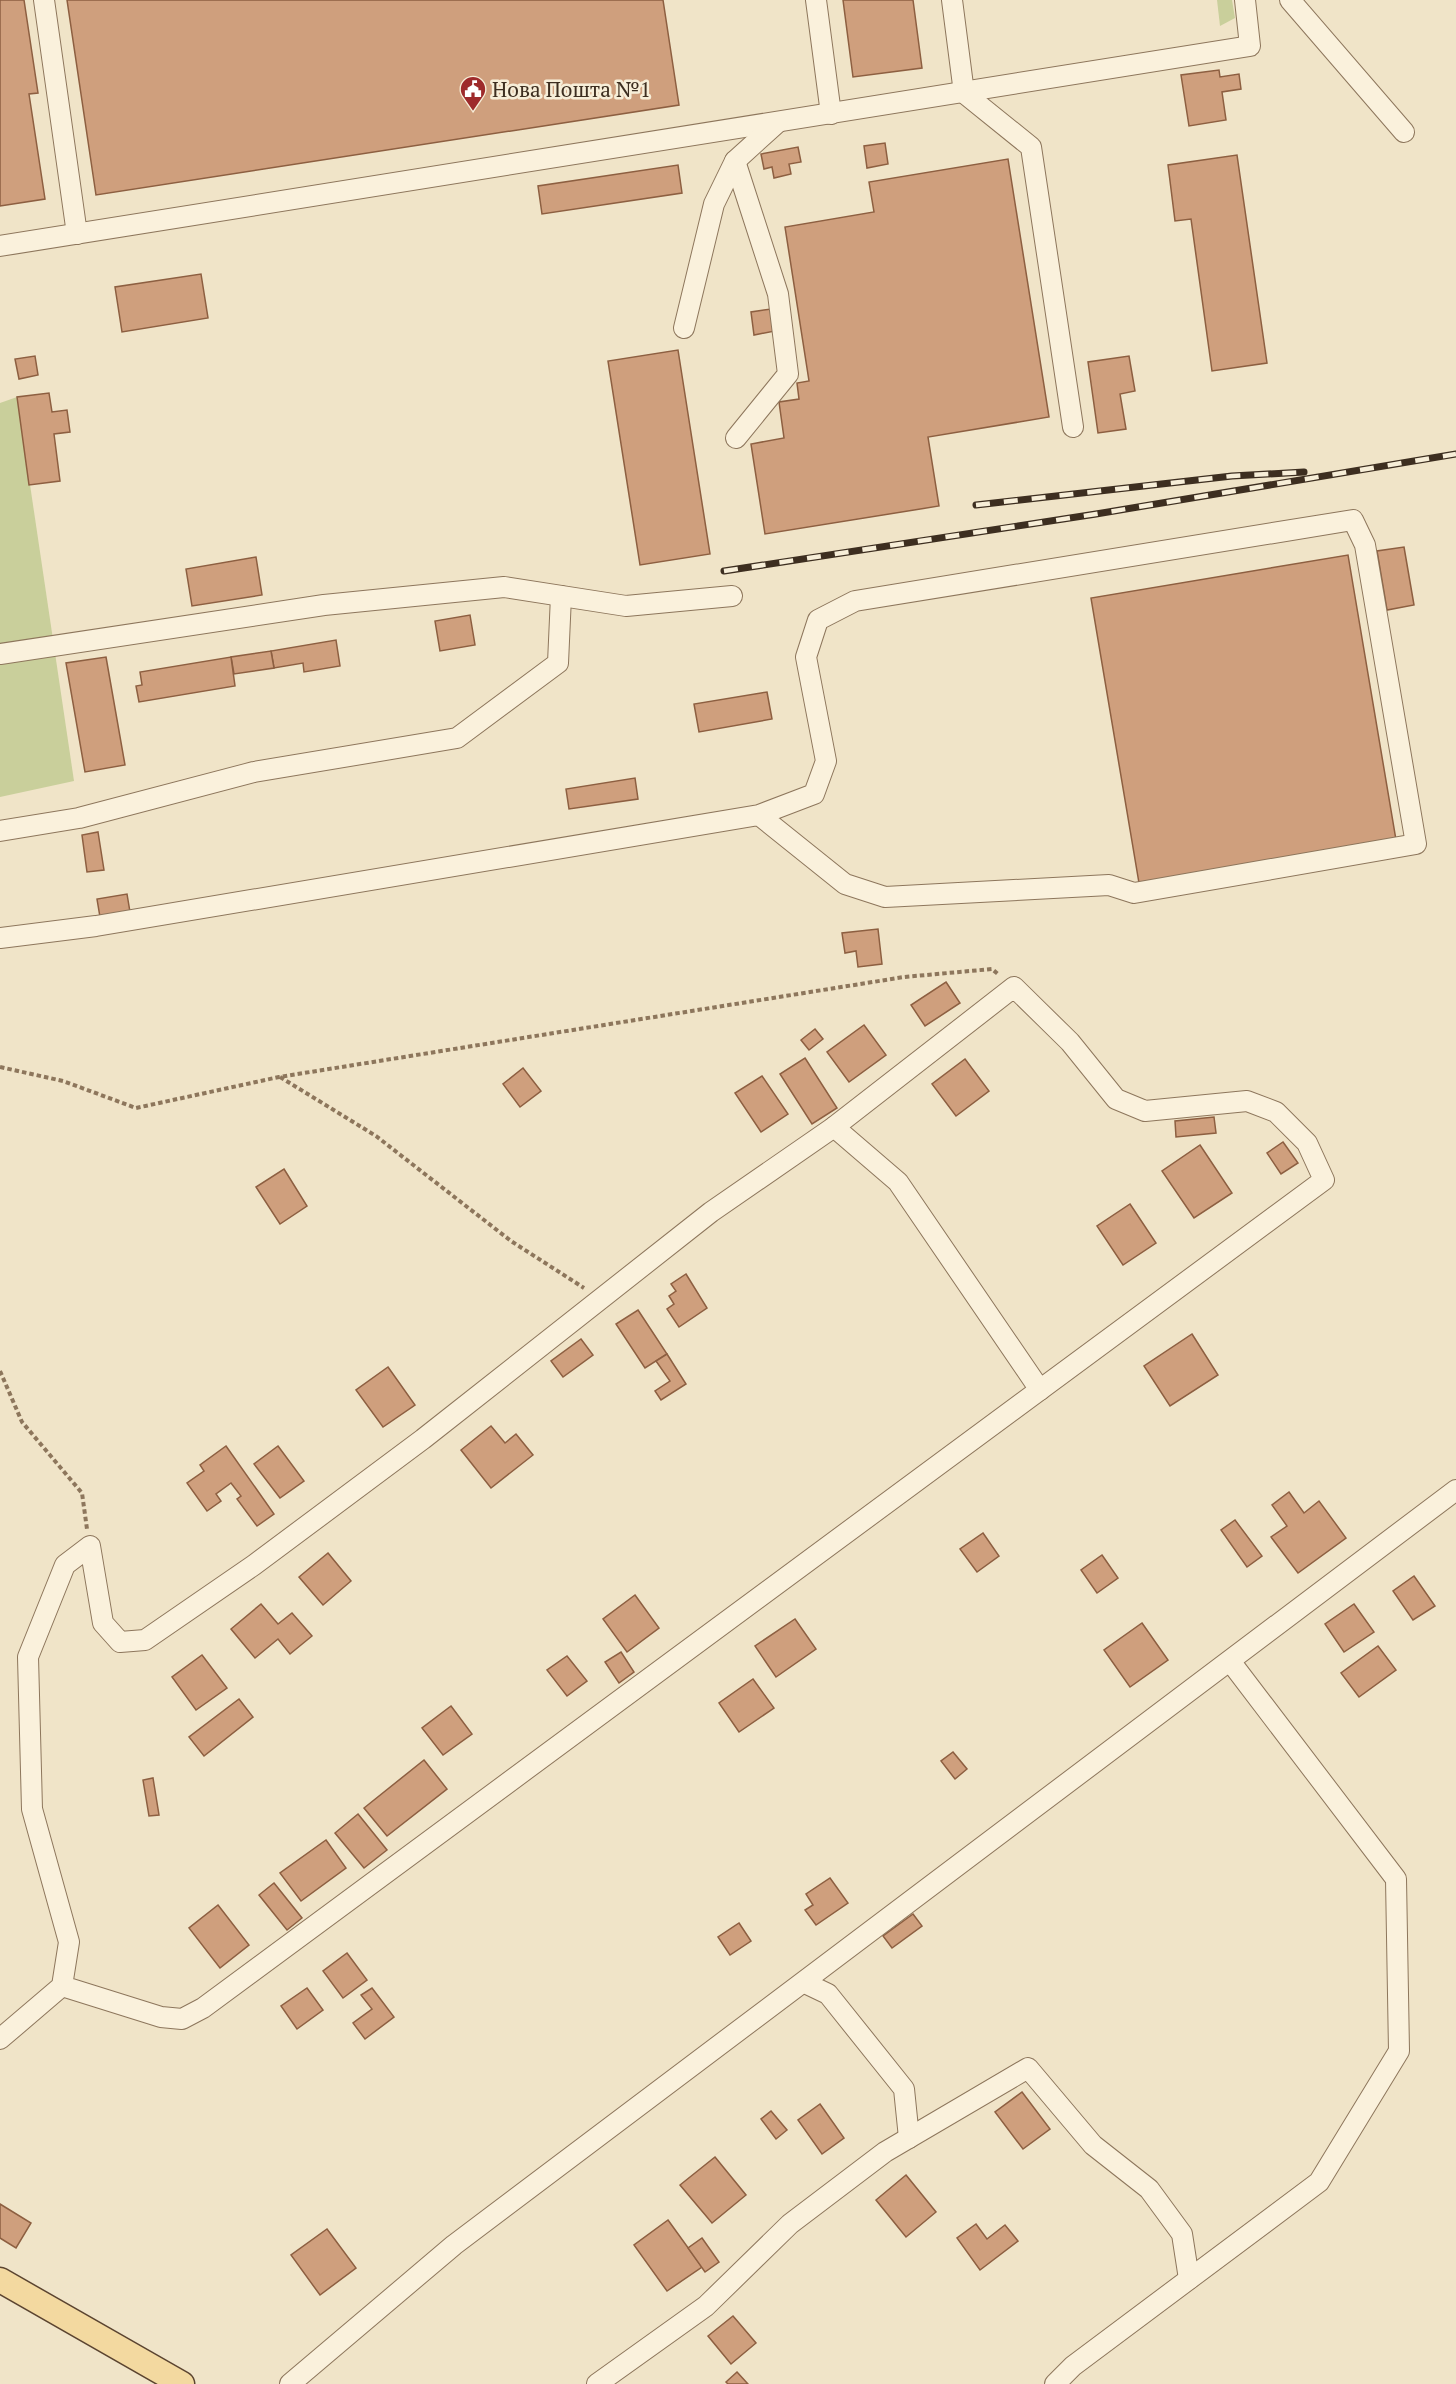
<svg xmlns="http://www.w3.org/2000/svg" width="1456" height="2384" viewBox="0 0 1456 2384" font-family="'PT Serif',serif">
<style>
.green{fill:#c9cf9b}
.building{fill:#cf9f7d;stroke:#8d5f41;stroke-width:1.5}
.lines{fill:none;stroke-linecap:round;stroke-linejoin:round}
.minor-casing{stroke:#8d765c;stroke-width:22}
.major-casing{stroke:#5b4430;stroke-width:27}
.path{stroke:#8d765c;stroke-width:4;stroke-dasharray:4.5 3;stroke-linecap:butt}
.minor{stroke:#faf1dc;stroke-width:20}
.major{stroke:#f3d9a0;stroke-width:24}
.rail-casing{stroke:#3d2e20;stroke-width:7}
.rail{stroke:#f7eed8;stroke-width:4.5;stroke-dasharray:14;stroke-linecap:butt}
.labels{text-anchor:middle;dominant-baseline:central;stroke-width:5;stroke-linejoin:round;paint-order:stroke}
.poi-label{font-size:21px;fill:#3d2e20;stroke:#f7eed8;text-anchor:start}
</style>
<rect width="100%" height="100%" fill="#f0e4c8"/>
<g class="green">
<polygon points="1217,0 1232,0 1235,18 1220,26"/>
<polygon points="17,397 74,781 0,797 0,403"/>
</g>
<g class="building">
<polygon points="0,0 24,0 38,93 29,94 45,199 0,206"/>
<polygon points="67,0 663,0 679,105 96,195"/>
<polygon points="843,0 913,0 922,68 853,77"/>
<polygon points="1219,70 1220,77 1239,74 1241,89 1222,92 1226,120 1189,126 1181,75"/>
<polygon points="885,143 888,164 867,168 864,146"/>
<polygon points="798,147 801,162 789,164 791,174 774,178 772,167 764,169 761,154"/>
<polygon points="1237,155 1267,363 1212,371 1191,219 1175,221 1168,165"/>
<polygon points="1008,159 1049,417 928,437 939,506 765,534 751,444 784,438 779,402 799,399 797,383 809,381 785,227 874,212 869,182"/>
<polygon points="678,165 682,193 542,214 538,186"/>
<polygon points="201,274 208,318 122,332 115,287"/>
<polygon points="771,309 775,331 754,335 751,312"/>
<polygon points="678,350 710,554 640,565 608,361"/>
<polygon points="35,356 38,375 19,379 15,359"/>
<polygon points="1129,356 1135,391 1120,394 1126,429 1098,433 1088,362"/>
<polygon points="49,393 52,412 67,410 70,432 54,434 60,481 29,485 17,397"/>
<polygon points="1404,547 1414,605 1387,610 1377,551"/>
<polygon points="1348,555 1396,840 1139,883 1091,598"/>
<polygon points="256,557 262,595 192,606 186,569"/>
<polygon points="470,615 475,645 440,651 435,621"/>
<polygon points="336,640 340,666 304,672 303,663 274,668 271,651"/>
<polygon points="271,651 274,668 234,674 231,657"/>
<polygon points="106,657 125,765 85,772 66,663"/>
<polygon points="231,657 235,686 139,702 136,686 142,685 140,672"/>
<polygon points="767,692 772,719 699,732 694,704"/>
<polygon points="635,778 638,799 569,809 566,789"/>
<polygon points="98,832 104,870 87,872 82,835"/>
<polygon points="127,894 130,912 100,917 97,899"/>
<polygon points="878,929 882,964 858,967 856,951 845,953 842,933"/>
<polygon points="946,982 960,1003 925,1026 911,1005"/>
<polygon points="864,1025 886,1055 849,1082 827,1052"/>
<polygon points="815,1029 823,1039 809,1050 801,1040"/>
<polygon points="805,1058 837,1108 812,1124 780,1074"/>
<polygon points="965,1059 989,1091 956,1116 932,1084"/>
<polygon points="523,1068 541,1091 520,1107 503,1084"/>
<polygon points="762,1076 788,1114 761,1132 735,1093"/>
<polygon points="1214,1117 1216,1133 1176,1137 1175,1121"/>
<polygon points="1283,1142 1298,1163 1281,1174 1267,1153"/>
<polygon points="1200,1145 1232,1193 1194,1218 1162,1171"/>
<polygon points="284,1169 307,1206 280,1224 256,1187"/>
<polygon points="1130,1204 1156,1243 1123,1265 1097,1226"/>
<polygon points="686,1274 707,1308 679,1327 667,1309 674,1304 669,1296 676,1291 671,1284"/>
<polygon points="638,1310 667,1354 645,1368 616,1324"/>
<polygon points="1192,1334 1218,1375 1170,1406 1144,1366"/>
<polygon points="581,1339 593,1355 563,1377 551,1361"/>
<polygon points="667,1354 686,1384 661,1400 655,1391 670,1381 656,1361"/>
<polygon points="388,1367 415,1405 383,1427 356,1390"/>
<polygon points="491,1426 505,1443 516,1434 533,1455 491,1488 461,1450"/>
<polygon points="226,1446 274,1514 257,1526 237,1499 241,1496 231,1483 216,1494 221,1501 207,1511 187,1483 204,1471 200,1465"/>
<polygon points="278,1446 304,1481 280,1498 254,1464"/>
<polygon points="1289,1492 1304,1513 1319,1501 1346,1538 1298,1573 1271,1537 1287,1526 1272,1505"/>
<polygon points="1235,1520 1262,1556 1247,1567 1221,1530"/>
<polygon points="983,1533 999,1556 977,1572 960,1549"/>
<polygon points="328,1553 351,1581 323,1605 299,1577"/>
<polygon points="1102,1555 1118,1578 1097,1593 1081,1570"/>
<polygon points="1414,1576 1435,1606 1413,1620 1393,1591"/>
<polygon points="635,1595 659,1628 627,1652 603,1619"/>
<polygon points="261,1604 278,1624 292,1613 312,1636 290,1654 278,1639 255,1658 231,1629"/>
<polygon points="1354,1604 1374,1632 1344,1652 1325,1624"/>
<polygon points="795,1619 816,1649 776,1677 755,1646"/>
<polygon points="1142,1623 1168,1660 1130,1687 1104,1650"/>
<polygon points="1378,1646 1396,1670 1359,1697 1341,1673"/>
<polygon points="621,1652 634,1672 619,1683 605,1662"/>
<polygon points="202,1655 227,1688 196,1710 172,1677"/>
<polygon points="567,1656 587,1681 567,1696 547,1670"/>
<polygon points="753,1679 774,1708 739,1732 719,1703"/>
<polygon points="239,1699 253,1717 204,1756 189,1737"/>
<polygon points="451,1706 472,1734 443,1755 422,1728"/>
<polygon points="953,1752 967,1769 955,1779 941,1761"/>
<polygon points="424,1760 447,1789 387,1836 364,1808"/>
<polygon points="153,1778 159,1815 149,1816 143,1780"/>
<polygon points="358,1814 387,1850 364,1868 335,1833"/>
<polygon points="326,1840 346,1868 301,1901 280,1873"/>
<polygon points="830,1878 848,1903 816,1925 805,1910 813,1905 806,1894"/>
<polygon points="274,1883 302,1918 287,1930 259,1895"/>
<polygon points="218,1905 249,1945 220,1968 189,1928"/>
<polygon points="913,1914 922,1926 892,1948 883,1936"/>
<polygon points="739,1923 751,1941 730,1955 718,1937"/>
<polygon points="347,1953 367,1980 343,1998 323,1971"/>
<polygon points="307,1988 323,2010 297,2029 281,2006"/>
<polygon points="372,1988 394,2017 365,2039 353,2023 372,2009 361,1995"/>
<polygon points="1022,2092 1050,2129 1023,2149 995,2112"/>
<polygon points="820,2104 844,2138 822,2154 798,2120"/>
<polygon points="771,2111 787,2130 776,2139 761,2119"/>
<polygon points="715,2157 746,2195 712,2223 680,2185"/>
<polygon points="906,2175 936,2212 906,2237 876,2200"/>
<polygon points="0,2204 31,2223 16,2248 0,2238"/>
<polygon points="668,2220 702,2267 667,2291 634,2245"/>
<polygon points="976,2224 987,2239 1005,2225 1018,2241 980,2270 957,2238"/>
<polygon points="327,2229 356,2268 320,2295 291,2255"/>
<polygon points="702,2238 719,2262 705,2272 688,2248"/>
<polygon points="733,2316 756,2343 731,2364 708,2336"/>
<polygon points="737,2372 748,2384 728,2384 726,2382"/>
</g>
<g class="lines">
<g class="minor-casing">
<g id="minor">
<polyline points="44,0 77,234"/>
<polyline points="816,0 831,114"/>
<polyline points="952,0 964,93 1031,147 1073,427"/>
<polyline points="1290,0 1404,132"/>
<polyline points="735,161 778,294 788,374 736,438"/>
<polyline points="0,246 1250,46 1245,0"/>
<polyline points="684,328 714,204 735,161 778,122"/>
<polyline points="0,654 324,605 504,587 626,606 732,596"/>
<polyline points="0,831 79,818 254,772 457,738 558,663 561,596"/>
<polyline points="0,938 96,926 759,815 814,794 826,761 806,657 818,620 855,601 1353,520 1365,545 1416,844 1134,893 1109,885 885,897 845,884 759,815"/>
<polyline points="834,1127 898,1182 1040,1390"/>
<polyline points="805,1983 828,1994 904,2089 909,2138"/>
<polyline points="0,2039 62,1986 161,2017 182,2019 203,2008 1324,1180 1307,1143 1276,1112 1247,1101 1145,1111 1116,1099 1070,1042 1014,987 834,1127 711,1212 423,1439 254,1565 145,1640 120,1642 103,1623 90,1546 65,1565 28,1657 32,1809 69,1942 62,1986"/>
<polyline points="290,2384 454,2245 1456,1490"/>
<polyline points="597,2384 706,2306 790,2224 885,2152 1028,2068 1093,2145 1149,2189 1182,2234 1189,2279"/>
<polyline points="1055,2384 1073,2366 1319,2182 1399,2051 1396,1879 1230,1661"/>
</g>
</g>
<g class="major-casing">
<polyline id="major" points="0,2280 182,2384"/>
</g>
<g class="path">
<polyline points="0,1067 63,1081 136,1108 279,1077 904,977 992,969 999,975"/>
<polyline points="280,1077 376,1136 511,1241 584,1288"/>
<polyline points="0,1371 22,1422 82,1493 87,1529"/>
</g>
<use href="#minor" class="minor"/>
<use href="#major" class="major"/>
<g class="rail-casing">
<g id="rail">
<polyline points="976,505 1232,476 1304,472"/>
<polyline points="724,571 1096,514 1456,454"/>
</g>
</g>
<use href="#rail" class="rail"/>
</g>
<defs>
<g id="civic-pin" transform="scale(1.35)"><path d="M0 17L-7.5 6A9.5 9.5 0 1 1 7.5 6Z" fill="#9e2a2b" stroke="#f7eed8"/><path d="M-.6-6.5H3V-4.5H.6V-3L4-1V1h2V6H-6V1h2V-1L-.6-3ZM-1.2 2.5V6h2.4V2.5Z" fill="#fff"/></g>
</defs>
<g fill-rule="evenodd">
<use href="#civic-pin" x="473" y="89"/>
</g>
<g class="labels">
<g class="poi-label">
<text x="492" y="89">Нова Пошта №1</text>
</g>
</g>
</svg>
